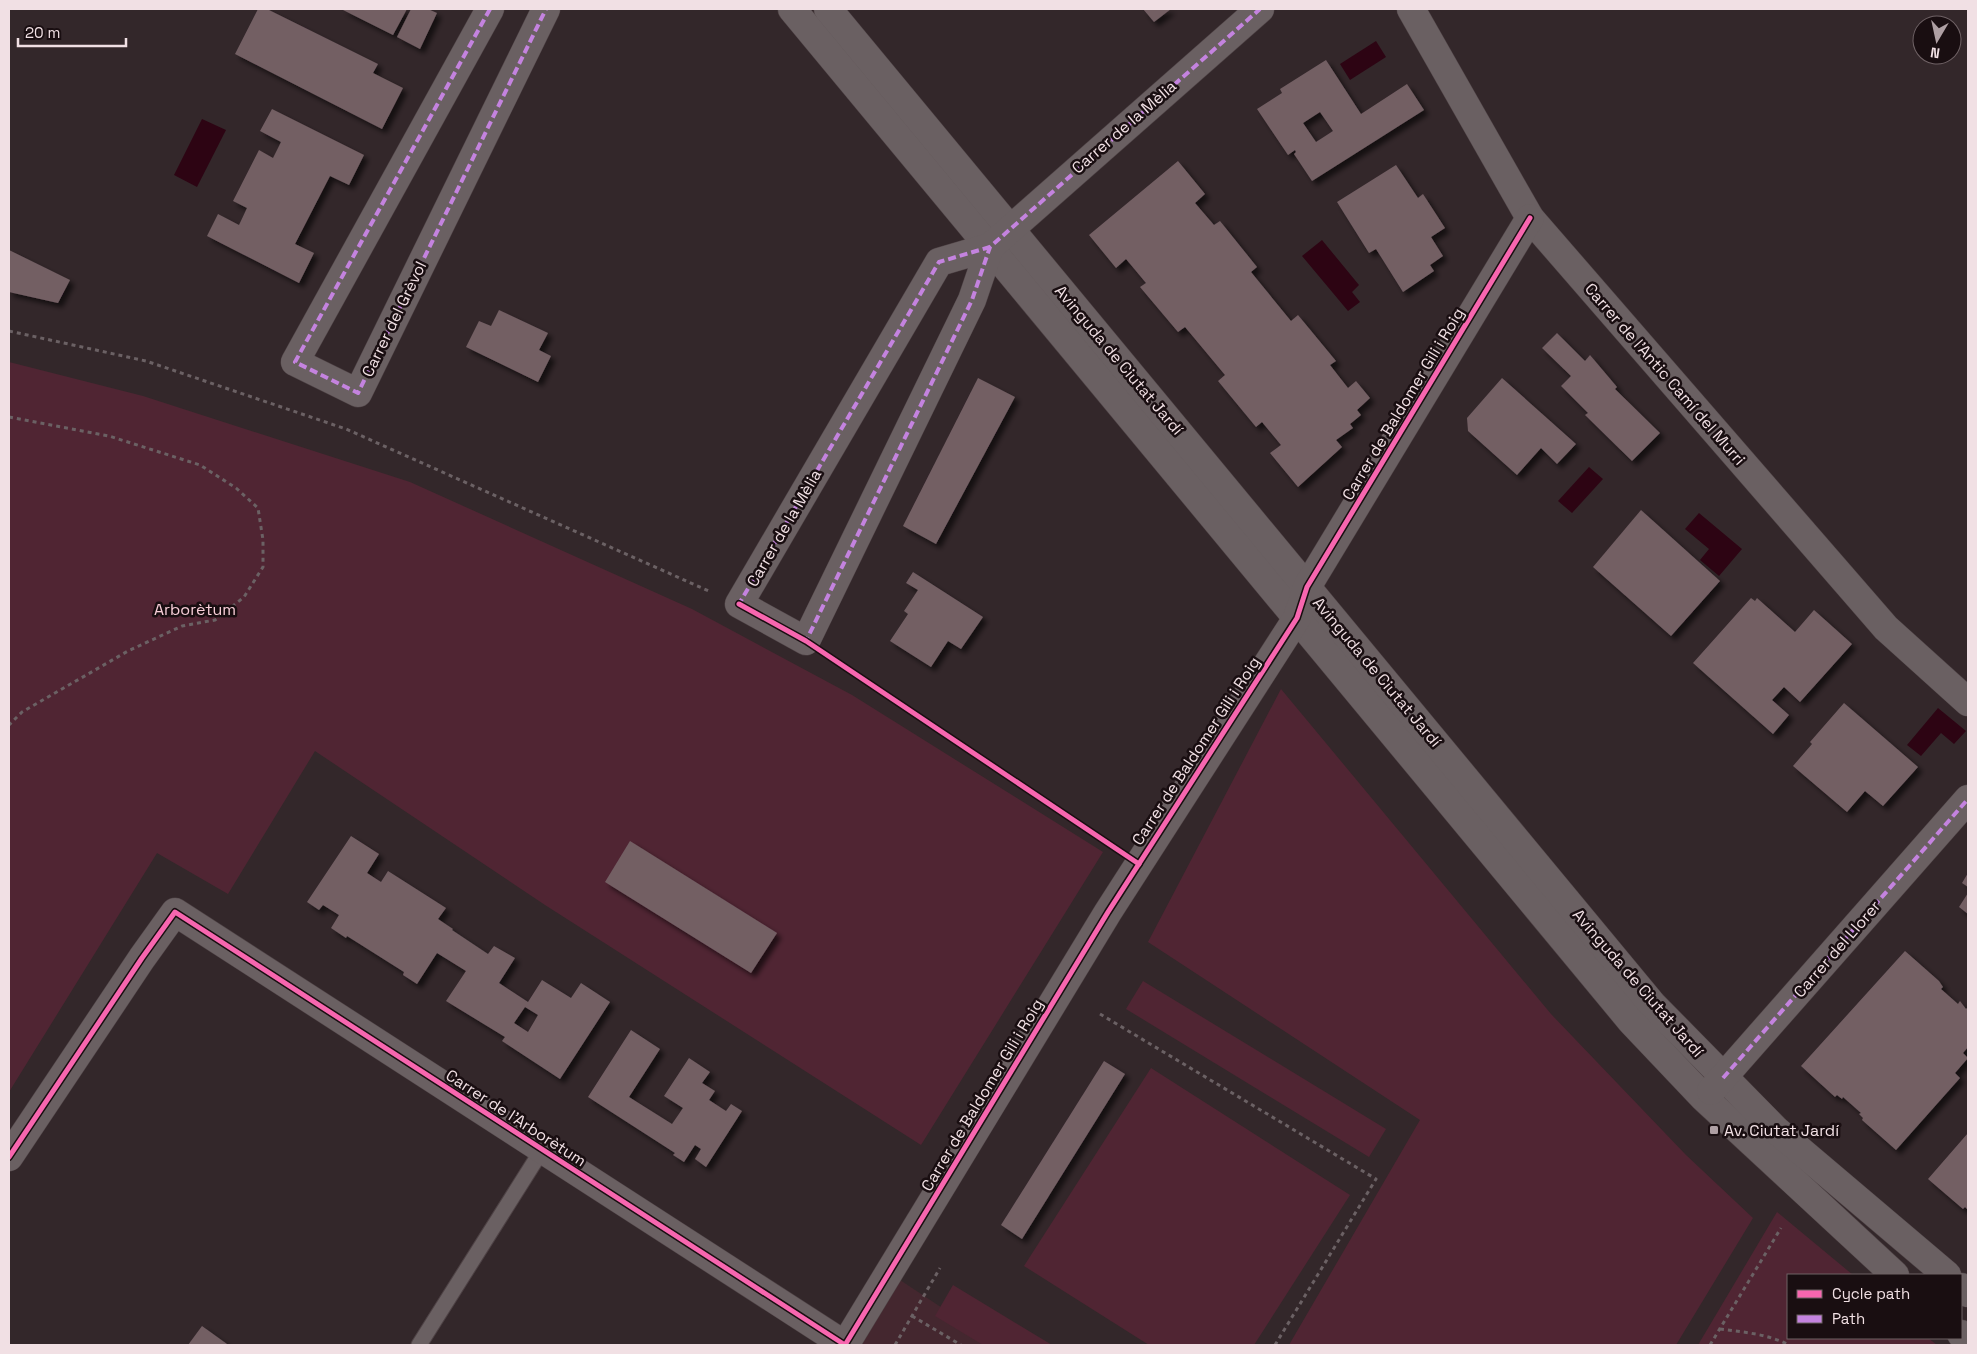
<svg xmlns="http://www.w3.org/2000/svg" width="1977" height="1354" viewBox="0 0 1977 1354" font-family="'Space Grotesk',sans-serif">
<style>
.built{fill:#44272f}
.green{fill:#502533}
.water{fill:#2d0413}
.building{fill:#735f64;fill-rule:evenodd;filter:url(#shadow)}
.lines{fill:none;stroke-linecap:round;stroke-linejoin:round}
.lane-casing{stroke:#4e4245;stroke-width:17}
.street-casing{stroke:#4e4245;stroke-width:29}
.path{stroke:#6b6164;stroke-width:3;stroke-dasharray:4 4;stroke-linecap:butt}
.lane{stroke:#6a6062;stroke-width:15}
.street{stroke:#6a6062;stroke-width:28}
.quiet{stroke:#c483df;stroke-width:4;stroke-dasharray:8 4;stroke-linecap:butt}
.cycleway-casing{stroke:#190e11;stroke-width:8}
.cycleway{stroke:#f766af;stroke-width:5}
.poi-dot{fill:#ae9fa3;stroke:#190e11;stroke-width:2}
.labels{text-anchor:middle;dominant-baseline:central;stroke-width:5;stroke-linejoin:round;paint-order:stroke}
.street-label{font-size:16px;fill:#f1e0e4;stroke:#190e11}
.park-label{font-size:16px;fill:#f8ced8;stroke:#190e11}
.poi-label{font-size:16px;fill:#f1e0e4;stroke:#190e11;text-anchor:start}
</style>
<defs>
<filter id="shadow"><feDropShadow dx="4.5" dy="4.5" stdDeviation="2.5" flood-color="#0009"/></filter>
</defs>
<rect width="100%" height="100%" fill="#33272a"/>
<polygon class="built" points="897,1278 998,1345 854,1345"/>
<g class="green">
<polygon points="9,362 143,396 410,482 692,609 852,695 1103,852 921,1145 545,905 315,751 228,894 157,853 9,1092"/>
<polygon points="1281,689 1551,1014 1686,1155 1753,1218 1676,1345 1289,1345 1420,1120 1148,942"/>
<polygon points="1143,981 1386,1129 1369,1157 1126,1009"/>
<polygon points="1151,1068 1350,1195 1254,1345 1149,1345 1024,1266"/>
<polygon points="1777,1212 1853,1275 1788,1275 1788,1338 1928,1338 1937,1345 1698,1345"/>
<polygon points="953,1285 1052,1345 983,1345 935,1316"/>
</g>
<g class="water">
<polygon points="1376,41 1386,57 1350,80 1340,64"/>
<polygon points="202,119 226,130 197,187 174,175"/>
<polygon points="1322,240 1359,285 1352,292 1360,302 1348,311 1302,256"/>
<polygon points="1589,467 1603,479 1572,513 1558,501"/>
<polygon points="1699,513 1742,549 1719,576 1700,560 1709,549 1685,529"/>
<polygon points="1938,708 1966,731 1954,744 1941,733 1921,756 1907,745"/>
</g>
<g class="building">
<polygon points="258,9 267,9 378,64 373,73 403,88 382,129 235,54"/>
<polygon points="341,9 407,9 393,35"/>
<polygon points="411,9 428,9 437,13 420,49 397,37"/>
<polygon points="1143,9 1171,9 1154,22"/>
<path d="M1326,60L1361,114L1407,84L1424,110L1312,181L1294,154L1296,152L1295,150L1288,155L1257,109L1282,93L1280,89ZM1320,112L1333,131L1316,142L1303,123Z"/>
<polygon points="272,109 364,155 349,185 330,176 295,244 314,253 299,283 207,236 218,214 239,225 247,208 233,201 259,150 273,158 281,142 260,131"/>
<polygon points="1178,161 1205,194 1195,203 1214,225 1220,221 1257,267 1251,272 1291,321 1298,315 1336,361 1330,365 1348,388 1356,381 1370,398 1357,410 1361,415 1350,424 1353,428 1336,440 1342,447 1298,487 1270,453 1281,445 1262,422 1256,427 1218,381 1225,375 1185,327 1178,332 1140,287 1146,283 1126,259 1116,268 1089,235"/>
<polygon points="1396,165 1418,198 1423,194 1445,228 1431,237 1443,256 1430,265 1434,271 1403,292 1376,249 1369,253 1337,202"/>
<polygon points="9,250 70,280 58,303 9,292"/>
<polygon points="499,310 548,333 539,350 551,356 538,382 466,347 479,321 491,326"/>
<polygon points="1557,333 1585,361 1590,355 1617,387 1615,389 1660,433 1632,461 1585,415 1588,413 1561,386 1571,376 1542,348"/>
<polygon points="978,378 1015,397 936,544 903,526"/>
<polygon points="1502,378 1576,444 1557,464 1541,448 1517,475 1468,431 1467,418"/>
<polygon points="1641,510 1720,581 1671,636 1593,567"/>
<polygon points="913,572 983,617 961,649 948,641 931,667 890,641 908,614 904,611 918,590 906,583"/>
<polygon points="1751,598 1755,601 1757,598 1795,632 1814,610 1852,644 1800,702 1784,687 1772,700 1789,715 1773,734 1693,663"/>
<polygon points="1844,703 1918,767 1883,806 1865,791 1847,812 1793,766 1812,744 1810,742"/>
<path d="M351,836L379,854L367,873L381,882L388,871L446,908L438,919L453,929L452,930L488,954L494,946L515,958L499,983L528,1002L542,980L571,998L581,983L610,1002L560,1079L502,1041L505,1037L446,1001L466,971L437,953L417,984L403,975L404,972L347,936L346,938L331,928L339,915L323,905L319,910L307,902ZM525,1007L538,1015L528,1032L514,1023Z"/>
<polygon points="630,841 777,933 751,973 605,882"/>
<polygon points="1968,873 1968,887 1962,883"/>
<polygon points="1968,893 1968,914 1959,907"/>
<polygon points="1905,951 1939,981 1943,987 1941,989 1958,1004 1960,1001 1966,1009 1968,1007 1968,1047 1963,1053 1968,1058 1955,1073 1960,1078 1896,1150 1862,1120 1863,1118 1859,1114 1861,1113 1843,1097 1842,1099 1837,1095 1835,1097 1801,1066"/>
<polygon points="631,1030 660,1049 629,1097 672,1124 683,1108 664,1096 689,1058 710,1072 702,1083 715,1091 709,1100 726,1111 731,1104 742,1111 706,1167 695,1159 701,1149 695,1145 684,1162 673,1155 675,1153 588,1097"/>
<polygon points="1104,1061 1125,1074 1022,1239 1001,1225"/>
<polygon points="1968,1133 1968,1210 1965,1207 1963,1209 1928,1179"/>
<polygon points="202,1326 227,1344 226,1345 188,1345"/>
</g>
<g class="lines">
<g class="lane-casing">
<polyline id="lane" points="419,1345 542,1150"/>
</g>
<g class="street-casing">
<g id="street">
<polyline points="490,9 295,362 358,393 546,9"/>
<polyline points="792,9 1631,1021 1704,1098 1895,1275"/>
<polyline points="828,9 1652,1004 1776,1130 1947,1275"/>
<polyline points="1411,9 1530,218 1886,628 1968,702"/>
<polyline points="990,247 939,262 739,604 806,641 972,300 990,247 1260,9"/>
<polyline points="1711,1091 1968,799"/>
<polyline points="9,1157 142,958 175,912 845,1345 1108,912 1297,618 1307,587 1530,218"/>
<polyline points="1961,1287 1968,1293"/>
<polyline points="1961,1334 1968,1340"/>
</g>
</g>
<g class="path">
<polyline points="9,331 146,361 346,429 711,592"/>
<polyline points="9,417 109,436 200,465 236,488 258,508 263,540 263,567 244,597 215,620 182,626 128,651 22,712 9,725"/>
<polyline points="832,658 1112,845"/>
<polyline points="1100,1014 1376,1179 1275,1345"/>
<polyline points="912,1316 961,1345"/>
<path d="M1720,1329C1743,1332 1768,1334 1789,1345"/>
<polyline points="895,1345 940,1268"/>
<polyline points="1710,1345 1781,1228"/>
</g>
<use href="#lane" class="lane"/>
<use href="#street" class="street"/>
<g class="quiet">
<polyline points="490,9 295,362 358,393 546,9"/>
<polyline points="741,605 739,604 939,262 990,247"/>
<polyline points="803,639 806,641 972,300 990,247 1260,9"/>
<polyline points="1723,1078 1968,799"/>
</g>
<g class="cycleway-casing">
<g id="cycleway">
<polyline points="739,604 806,641 1139,864"/>
<polyline points="9,1157 142,958 175,912 845,1345 1108,912 1297,618 1307,587 1530,218"/>
</g>
</g>
<use href="#cycleway" class="cycleway"/>
</g>
<rect class="poi-dot" x="1709" y="1125" width="10" height="10" rx="2.5"/>
<g class="labels">
<g class="street-label">
<text transform="translate(1124 127) rotate(-41)">Carrer de la Mèlia</text>
<text transform="translate(394 319) rotate(-64)">Carrer del Grèvol</text>
<text transform="translate(1119 360) rotate(50)">Avinguda de Ciutat Jardí</text>
<text transform="translate(1665 374) rotate(49)">Carrer de l'Antic Camí del Murri</text>
<text transform="translate(1403 404) rotate(-59)">Carrer de Baldomer Gili i Roig</text>
<text transform="translate(784 528) rotate(-60)">Carrer de la Mèlia</text>
<text transform="translate(1377 672) rotate(50)">Avinguda de Ciutat Jardí</text>
<text transform="translate(1196 751) rotate(-57)">Carrer de Baldomer Gili i Roig</text>
<text transform="translate(1837 949) rotate(-49)">Carrer del Llorer</text>
<text transform="translate(1638 983) rotate(49)">Avinguda de Ciutat Jardí</text>
<text transform="translate(982 1095) rotate(-59)">Carrer de Baldomer Gili i Roig</text>
<text transform="translate(516 1118) rotate(33)">Carrer de l'Arborètum</text>
</g>
<g class="park-label">
<text x="195" y="609">Arborètum</text>
</g>
<g class="poi-label">
<text x="1724" y="1130">Av. Ciutat Jardí</text>
</g>
</g>
<rect width="1977" height="1354" fill="none" stroke="#f1e0e4" stroke-width="20"/>
<rect x="1787" y="1274" width="175" height="65" fill="#190e11" stroke="#6f6265"/>
<rect x="1797" y="1290" width="25" height="8" fill="#f766af" stroke="#6f6265"/>
<text x="1832" y="1299" font-size="15" fill="#f1e0e4">Cycle path</text>
<rect x="1797" y="1315" width="25" height="8" fill="#c483df" stroke="#6f6265"/>
<text x="1832" y="1324" font-size="15" fill="#f1e0e4">Path</text>
<g transform="translate(1937 40) rotate(189)"><circle r="24" fill="#190e11" stroke="#6f6265"/>
<path d="M0-4L9 19L0 12L-9 19Z" fill="#ae9fa3"/>
<text y="-8" font-size="14" font-weight="bold" text-anchor="middle" fill="#f1e0e4">N</text>
</g>
<path d="M18 38v8h108v-8" fill="none" stroke="#f1e0e4" stroke-width="2.5"/>
<text x="25" y="38" font-size="15" fill="#f1e0e4" stroke="#190e11" stroke-width="4" paint-order="stroke">20 m</text>
</svg>
